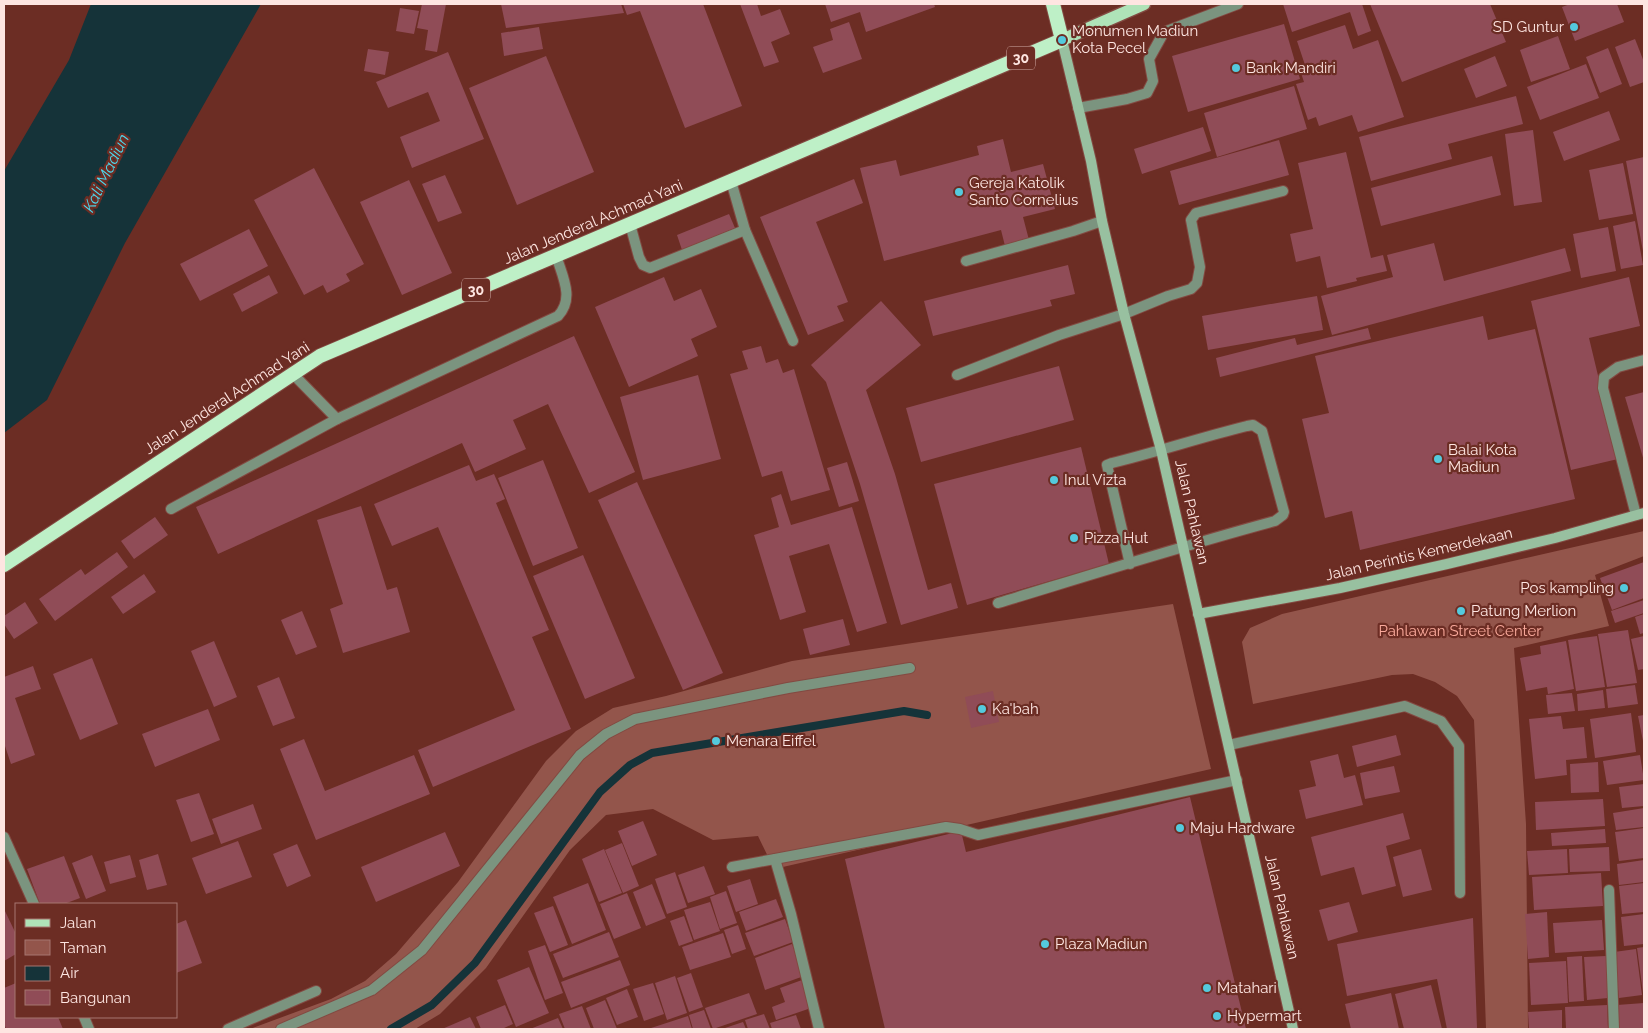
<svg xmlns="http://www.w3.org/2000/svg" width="1648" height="1033" viewBox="0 0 1648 1033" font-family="Raleway,sans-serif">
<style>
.green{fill:#93554b}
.water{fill:#153339}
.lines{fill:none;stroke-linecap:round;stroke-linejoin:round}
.stream{stroke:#153339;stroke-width:8}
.building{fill:#904c57}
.service-casing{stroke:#834a42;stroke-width:12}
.minor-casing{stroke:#834a42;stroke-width:12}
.tertiary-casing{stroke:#834a42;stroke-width:12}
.secondary-casing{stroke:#834a42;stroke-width:12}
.primary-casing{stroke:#834a42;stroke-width:15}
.trunk-casing{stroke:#834a42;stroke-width:16}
.service{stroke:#7b947f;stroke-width:10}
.minor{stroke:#7b947f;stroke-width:10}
.tertiary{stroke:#7b947f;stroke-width:10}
.secondary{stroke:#98c0a0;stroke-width:10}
.primary{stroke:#afe3b8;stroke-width:12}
.trunk{stroke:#bef0c7;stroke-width:14}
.poi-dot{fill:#54cadd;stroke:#6c2d24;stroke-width:2}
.labels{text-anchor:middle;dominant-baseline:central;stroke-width:4.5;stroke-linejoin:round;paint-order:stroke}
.shield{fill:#6c2d24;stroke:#d2aea8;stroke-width:1}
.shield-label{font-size:14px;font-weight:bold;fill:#fee5e1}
.poi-label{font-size:15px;fill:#fee5e1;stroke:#6c2d24;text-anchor:start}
.street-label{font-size:15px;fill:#fee5e1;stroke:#6c2d24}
.park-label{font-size:15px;fill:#faaa9c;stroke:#6c2d24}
.water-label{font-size:16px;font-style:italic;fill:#4cdaf0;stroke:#6c2d24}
</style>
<rect width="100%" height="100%" fill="#6c2d24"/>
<g class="green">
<polygon points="1644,531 1644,556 1595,575 1609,626 1514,648 1526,824 1528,1029 1486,1029 1479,828 1474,720 1457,696 1435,682 1413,674 1392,675 1253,704 1242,642 1250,628 1282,614"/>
<polygon points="1173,604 1211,769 774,869 758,836 713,840 653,809 606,815 570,850 486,968 440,1014 415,1029 250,1029 331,999 365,981 396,954 458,882 546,761 576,731 613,708 666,696 792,661"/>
</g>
<polygon class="water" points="91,4 261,4 125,243 47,400 4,433 4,171 69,60"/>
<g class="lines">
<polyline class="stream" points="391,1029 432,1005 475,963 600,792 630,765 652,753 904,711 927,715"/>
</g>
<g class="building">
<polygon points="422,4 446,4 437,52 425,50 428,30 417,28"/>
<polygon points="501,4 621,4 624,13 506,28"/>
<polygon points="623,4 703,4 742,106 685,128 640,11 627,15"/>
<polygon points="740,4 757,4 761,16 780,9 790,34 771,42 779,62 764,67"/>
<polygon points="825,4 934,4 935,7 866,32 860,12 831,22"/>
<polygon points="1283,4 1362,4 1371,31 1358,36 1350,12 1292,32"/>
<polygon points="1370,4 1490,4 1506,42 1402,82"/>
<polygon points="1570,4 1617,4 1624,22 1575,41 1562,7"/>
<polygon points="400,8 419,11 414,34 396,31"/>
<polygon points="849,22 862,59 823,73 813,47 833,40 830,29"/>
<polygon points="1284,24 1300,79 1188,112 1172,56"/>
<polygon points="1345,25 1353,49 1378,40 1404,117 1358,132 1352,115 1319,126 1316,117 1308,120 1296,84 1304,82 1299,67 1305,65 1297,41"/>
<polygon points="539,27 543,49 504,56 501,33"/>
<polygon points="1558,36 1570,69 1531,82 1520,50"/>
<polygon points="1635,39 1644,62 1644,82 1630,87 1615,47"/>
<polygon points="1608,48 1622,84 1600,93 1586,57"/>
<polygon points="368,49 389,52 385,75 364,71"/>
<polygon points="448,52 484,139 412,168 400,137 440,121 428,92 388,108 376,82"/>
<polygon points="546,56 594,172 517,205 469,88"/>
<polygon points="1495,56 1507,86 1476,98 1464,69"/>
<polygon points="1586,64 1599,98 1540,120 1527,87"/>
<polygon points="1294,86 1307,129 1217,157 1204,113"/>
<polygon points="1516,96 1523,124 1448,144 1452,159 1371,181 1359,137"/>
<polygon points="1609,111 1620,140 1564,161 1553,132"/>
<polygon points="1203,127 1211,151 1142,174 1134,149"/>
<polygon points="1533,130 1542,202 1514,206 1505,134"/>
<polygon points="1003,139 1011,172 1043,164 1055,209 1023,217 1029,240 1005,246 1001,230 884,261 860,168 896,160 900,176 979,155 977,146"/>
<polygon points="1279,140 1289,175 1179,205 1170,171"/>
<polygon points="1346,152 1371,258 1383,255 1387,271 1356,278 1357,281 1327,288 1320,256 1296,262 1290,234 1313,229 1298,163"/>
<polygon points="1492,156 1501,195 1381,226 1371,188"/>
<polygon points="1644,157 1644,251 1643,251 1626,161"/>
<polygon points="1623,163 1633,214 1599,220 1589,170"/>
<polygon points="314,168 364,264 346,274 350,281 327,293 323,285 304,295 254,200"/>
<polygon points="445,175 462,213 438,222 422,184"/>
<polygon points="854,179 863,203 816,222 848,302 837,306 844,321 808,335 760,217"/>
<polygon points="409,180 452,273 402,295 360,202"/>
<polygon points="729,214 735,228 682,250 677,235"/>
<polygon points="1635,221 1643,265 1621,269 1613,226"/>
<polygon points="1608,227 1616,271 1581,278 1573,234"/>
<polygon points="249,229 268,266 200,301 180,264"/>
<polygon points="1434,243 1444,281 1565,248 1571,271 1332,335 1321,296 1393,277 1387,255"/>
<polygon points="1068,265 1075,294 1050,300 1052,306 933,336 924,301"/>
<polygon points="269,275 278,293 242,312 233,294"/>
<polygon points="664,277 674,301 701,289 717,327 691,339 698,356 629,387 595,307"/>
<polygon points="1629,277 1640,326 1589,338 1618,459 1571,470 1531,301"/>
<polygon points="1317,296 1323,330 1208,350 1202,316"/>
<polygon points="881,301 921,345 866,390 895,474 928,590 951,583 958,608 901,625 860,484 826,382 811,365"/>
<polygon points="1483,316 1488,340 1535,329 1575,499 1360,550 1352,511 1325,518 1302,419 1329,413 1315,356"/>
<polygon points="1368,328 1371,339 1220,377 1216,358 1295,338 1297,345"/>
<polygon points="574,336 635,472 589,493 548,404 513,420 526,449 475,472 462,443 218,554 196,507"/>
<polygon points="761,346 766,363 778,359 783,373 794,369 830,490 791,501 782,471 762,477 730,374 748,369 742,351"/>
<polygon points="1059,366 1074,420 921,462 906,408"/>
<polygon points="698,375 721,459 643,480 620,397"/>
<polygon points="1644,392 1644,461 1625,397"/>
<polygon points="1081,447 1109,564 967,605 934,484"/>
<polygon points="543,460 578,548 533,566 498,478"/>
<polygon points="847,462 859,501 839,507 827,468"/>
<polygon points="469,465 476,481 494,474 505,499 496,503 549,630 532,637 571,729 433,787 418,750 515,710 438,527 392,546 374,504"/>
<polygon points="637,482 723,673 683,690 598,500"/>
<polygon points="781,494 791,525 852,507 887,623 857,632 829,544 789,556 806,612 780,620 754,535 779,527 771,498"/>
<polygon points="361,506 387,590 397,587 410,632 343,653 330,609 343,604 317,520"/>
<polygon points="155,517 168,535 134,559 121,541"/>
<polygon points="117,552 128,567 55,621 39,599 81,569 85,575"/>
<polygon points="583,555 635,678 585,699 533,576"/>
<polygon points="1644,562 1644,598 1612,610 1600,578"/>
<polygon points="144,574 156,592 123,614 111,597"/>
<polygon points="1644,600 1644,613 1615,623 1611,611"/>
<polygon points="25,602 38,623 14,639 4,624 4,616"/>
<polygon points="302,611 317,647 296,655 281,620"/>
<polygon points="1644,614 1644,633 1640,634 1635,617"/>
<polygon points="843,619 850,645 810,655 803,629"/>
<polygon points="1628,630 1637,683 1607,687 1598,634"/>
<polygon points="1597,636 1605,687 1576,691 1568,640"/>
<polygon points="1644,636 1644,669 1638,670 1631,639"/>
<polygon points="214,641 237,697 214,707 191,651"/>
<polygon points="1566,641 1574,689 1548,694 1547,687 1526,691 1520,658 1541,654 1540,646"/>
<polygon points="92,658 118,724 80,740 53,674"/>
<polygon points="33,666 41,689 15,698 35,755 11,764 4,743 4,677"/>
<polygon points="279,677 295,718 273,726 257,686"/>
<polygon points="1635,685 1638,704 1608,708 1606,689"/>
<polygon points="1603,690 1605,708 1578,711 1577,694"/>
<polygon points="993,691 999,722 971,728 965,697"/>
<polygon points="1572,693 1575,711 1548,714 1546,695"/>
<polygon points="208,709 220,740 155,767 142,734"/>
<polygon points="1631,713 1636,752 1595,758 1590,719"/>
<polygon points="1644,715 1644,741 1643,741 1638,716"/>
<polygon points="1561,716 1563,729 1584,727 1587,758 1566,760 1567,775 1535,779 1529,719"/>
<polygon points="1396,735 1401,755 1357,767 1352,746"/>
<polygon points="304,739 325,791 414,755 430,794 316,840 280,749"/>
<polygon points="1338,754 1344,778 1355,775 1363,805 1306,819 1299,790 1316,786 1310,761"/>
<polygon points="1640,755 1644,780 1607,785 1603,761"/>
<polygon points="1598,762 1599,792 1571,793 1570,764"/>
<polygon points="1394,766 1400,792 1365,799 1360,773"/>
<polygon points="1644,784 1644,806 1622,808 1619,787"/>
<polygon points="199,793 214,834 191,842 176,800"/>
<polygon points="1190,797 1246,1029 885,1029 845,859 961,831 966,852"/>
<polygon points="1603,799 1605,826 1536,830 1535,802"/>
<polygon points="253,804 262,829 221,844 212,819"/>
<polygon points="1644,808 1644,827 1616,830 1613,813"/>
<polygon points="1403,813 1410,839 1386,846 1396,886 1362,895 1354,867 1321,876 1311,837"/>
<polygon points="643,821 657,855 632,866 618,831"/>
<polygon points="1644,828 1644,858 1619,861 1615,832"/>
<polygon points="1605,829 1606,843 1552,846 1551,833"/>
<polygon points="445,832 460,866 376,902 361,867"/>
<polygon points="238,841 252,877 206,894 192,858"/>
<polygon points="622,843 639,886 623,893 605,850"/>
<polygon points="297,844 311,876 287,887 273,854"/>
<polygon points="1609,847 1610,871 1570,872 1569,849"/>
<polygon points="604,849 622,893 599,902 582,859"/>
<polygon points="1421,849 1432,890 1403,897 1393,857"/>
<polygon points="1567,849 1568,873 1529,875 1527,851"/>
<polygon points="158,854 167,885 147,890 139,860"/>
<polygon points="92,855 106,891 86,899 72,863"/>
<polygon points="130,855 136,877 110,884 104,862"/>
<polygon points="64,856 80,898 64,904 40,904 27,869"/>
<polygon points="1644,860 1644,882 1619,885 1617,864"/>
<polygon points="704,866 715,894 688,903 678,875"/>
<polygon points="675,872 687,907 667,914 655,879"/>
<polygon points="1601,873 1603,906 1534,910 1532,877"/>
<polygon points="750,879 758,904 736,912 727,886"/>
<polygon points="588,883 606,930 572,944 553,897"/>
<polygon points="1644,883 1644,912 1622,914 1619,886"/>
<polygon points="652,884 666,918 646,926 633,892"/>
<polygon points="726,891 737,923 720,929 710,897"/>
<polygon points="627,893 641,928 614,939 600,904"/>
<polygon points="776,899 783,917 746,931 739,912"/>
<polygon points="710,902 720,931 694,940 684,910"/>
<polygon points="1349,902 1358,932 1328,941 1319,910"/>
<polygon points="553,906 568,945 550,952 534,913"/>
<polygon points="4,909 16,934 16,954 4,961"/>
<polygon points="1547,912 1549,957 1528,959 1525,914"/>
<polygon points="1644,914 1644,944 1624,946 1621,917"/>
<polygon points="684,916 693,941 679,946 670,921"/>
<polygon points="1473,918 1477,1028 1447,1029 1437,979 1347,996 1337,944"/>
<polygon points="785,919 793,942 754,956 745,933"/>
<polygon points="186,920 202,963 176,973 176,924"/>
<polygon points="1602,920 1604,950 1555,953 1553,923"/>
<polygon points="738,925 746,949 732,954 724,930"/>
<polygon points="609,932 619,957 563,978 553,954"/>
<polygon points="723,933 731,957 690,970 682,947"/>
<polygon points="792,944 804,976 765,990 755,958"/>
<polygon points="545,945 563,993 545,1000 528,951"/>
<polygon points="1644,947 1644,993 1643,993 1637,948"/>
<polygon points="1636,949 1642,995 1619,998 1614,952"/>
<polygon points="1582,956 1584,1001 1569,1002 1567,957"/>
<polygon points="1606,956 1608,998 1587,1000 1584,957"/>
<polygon points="620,960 630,985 571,1008 561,982"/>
<polygon points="1566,961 1568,1003 1531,1005 1529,963"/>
<polygon points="529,967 549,1013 516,1027 497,980"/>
<polygon points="691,973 703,1007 689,1012 677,978"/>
<polygon points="675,976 687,1013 667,1020 655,983"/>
<polygon points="802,980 811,1008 776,1020 772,1007 785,1002 780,988"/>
<polygon points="16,983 16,1017 58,1017 63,1029 6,1029 4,1023 4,988"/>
<polygon points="653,983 664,1014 644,1021 633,989"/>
<polygon points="1431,985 1442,1029 1404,1029 1395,994"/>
<polygon points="627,989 638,1017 617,1025 606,998"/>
<polygon points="749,993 757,1014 713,1029 705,1008"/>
<polygon points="1391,993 1399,1029 1351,1029 1345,1004"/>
<polygon points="605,1000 617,1029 594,1029 586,1008"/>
<polygon points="1644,1003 1644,1029 1619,1029 1617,1005"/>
<polygon points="505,1005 513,1024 502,1029 481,1029 476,1017"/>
<polygon points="1607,1005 1608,1029 1566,1029 1565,1007"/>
<polygon points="582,1006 591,1029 565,1029 559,1014"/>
<polygon points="704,1010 711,1029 693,1029 689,1015"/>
<polygon points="1562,1010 1562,1029 1529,1029 1528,1012"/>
<polygon points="764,1014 770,1029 748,1029 745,1020"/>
<polygon points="796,1015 801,1029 772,1029 770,1023"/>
<polygon points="688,1016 692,1029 648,1029"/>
<polygon points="470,1017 476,1029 442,1029"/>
<polygon points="558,1018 563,1029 530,1029"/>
<polygon points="743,1022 746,1029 722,1029"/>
</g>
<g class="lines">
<g class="service-casing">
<g id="service">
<polyline points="1078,108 1127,99 1147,93 1153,81 1149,59 1164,32 1238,4"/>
<polyline points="731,181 745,230 793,341"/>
<polyline points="630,224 639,257 643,265 650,268 745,230"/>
<polyline points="966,261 1073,231 1102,221"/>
<path d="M293,374L337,419L558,316C575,298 562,276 556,255"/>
<polyline points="957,375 1059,335 1124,314 1168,296 1191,289 1197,283 1200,267 1191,220 1196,213 1283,191"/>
<polyline points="171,509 337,419"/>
<polyline points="1636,515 1603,388 1604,377 1618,367 1644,360"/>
<path d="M998,603C1090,575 1182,546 1275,521L1283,515L1284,512L1262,431L1253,425L1247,426C1202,437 1157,452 1112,463L1107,465L1130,564"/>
<polyline points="1229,745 1405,706 1441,721 1459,746 1460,893"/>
<polyline points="732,867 946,827 960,829 978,835 1237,780"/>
<polyline points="281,1029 372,990 422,950 580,755 606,734 635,719 788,688 910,668"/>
</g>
</g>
<g class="minor-casing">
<g id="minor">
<polyline points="775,859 791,914 819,1029"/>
<polyline points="1609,890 1614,1029"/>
<polyline points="228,1029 316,991"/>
</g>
</g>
<g class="tertiary-casing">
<g id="tertiary">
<polyline points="4,837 34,904"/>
<polyline points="84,1017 89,1029"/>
</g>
</g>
<g class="secondary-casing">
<g id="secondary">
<polyline points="1062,40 1091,161 1102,221 1124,314 1161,450 1293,1029"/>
<polyline points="1198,614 1340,588 1447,564 1555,538 1644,513"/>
</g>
</g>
<g class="primary-casing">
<polyline id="primary" points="1062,40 1144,4"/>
</g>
<g class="trunk-casing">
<polyline id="trunk" points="4,565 320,356 1062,40 1053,4"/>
</g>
<use href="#service" class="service"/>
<use href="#minor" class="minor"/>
<use href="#tertiary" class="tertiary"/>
<use href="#secondary" class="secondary"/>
<use href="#primary" class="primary"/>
<use href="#trunk" class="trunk"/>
</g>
<g class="poi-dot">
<circle cx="1574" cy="27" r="5"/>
<circle cx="1062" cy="40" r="5"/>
<circle cx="1236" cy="68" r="5"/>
<circle cx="959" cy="192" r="5"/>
<circle cx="1438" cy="459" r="5"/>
<circle cx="1054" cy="480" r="5"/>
<circle cx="1074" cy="538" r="5"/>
<circle cx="1624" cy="588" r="5"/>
<circle cx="1461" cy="611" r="5"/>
<circle cx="982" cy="709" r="5"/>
<circle cx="716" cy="741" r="5"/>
<circle cx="1180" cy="828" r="5"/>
<circle cx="1045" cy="944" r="5"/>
<circle cx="1207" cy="988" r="5"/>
<circle cx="1217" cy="1016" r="5"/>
</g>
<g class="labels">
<g class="shield">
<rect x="1007" y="46.5" width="28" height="23" rx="4"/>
<rect x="462" y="278.5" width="28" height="23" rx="4"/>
</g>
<g class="shield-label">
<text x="1021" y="58">30</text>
<text x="476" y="290">30</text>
</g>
<g class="poi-label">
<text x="1564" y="27" text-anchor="end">SD Guntur</text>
<text x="1072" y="31">Monumen Madiun<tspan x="1072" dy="17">Kota Pecel</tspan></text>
<text x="1246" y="68">Bank Mandiri</text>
<text x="969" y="183">Gereja Katolik<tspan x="969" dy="17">Santo Cornelius</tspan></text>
<text x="1448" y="450">Balai Kota<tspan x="1448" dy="17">Madiun</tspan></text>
<text x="1064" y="480">Inul Vizta</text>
<text x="1084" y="538">Pizza Hut</text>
<text x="1614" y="588" text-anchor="end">Pos kampling</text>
<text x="1471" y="611">Patung Merlion</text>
<text x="992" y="709">Ka'bah</text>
<text x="726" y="741">Menara Eiffel</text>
<text x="1190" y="828">Maju Hardware</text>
<text x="1055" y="944">Plaza Madiun</text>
<text x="1217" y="988">Matahari</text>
<text x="1227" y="1016">Hypermart</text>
</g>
<g class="street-label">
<text transform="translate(593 222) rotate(-23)">Jalan Jenderal Achmad Yani</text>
<text transform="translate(227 398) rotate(-33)">Jalan Jenderal Achmad Yani</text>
<text transform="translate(1192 512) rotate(77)">Jalan Pahlawan</text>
<text transform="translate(1419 554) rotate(-13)">Jalan Perintis Kemerdekaan</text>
<text transform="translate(1282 907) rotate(77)">Jalan Pahlawan</text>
</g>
<g class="park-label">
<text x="1460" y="631">Pahlawan Street Center</text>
</g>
<g class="water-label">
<text transform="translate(106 173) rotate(-64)">Kali Madiun</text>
</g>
</g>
<rect width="1648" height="1033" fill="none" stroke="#fee5e1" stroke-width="10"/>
<rect x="15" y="903" width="162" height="115" fill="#6c2d24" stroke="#a67770"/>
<rect x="25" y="919" width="25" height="8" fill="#afe3b8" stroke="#a67770"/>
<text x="60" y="928" font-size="15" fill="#fee5e1">Jalan</text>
<rect x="25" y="940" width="25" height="15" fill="#93554b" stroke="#a67770"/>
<text x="60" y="953" font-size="15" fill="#fee5e1">Taman</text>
<rect x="25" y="966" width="25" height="15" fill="#153339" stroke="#a67770"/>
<text x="60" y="978" font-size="15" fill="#fee5e1">Air</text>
<rect x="25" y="990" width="25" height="15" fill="#904c57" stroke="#a67770"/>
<text x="60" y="1003" font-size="15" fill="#fee5e1">Bangunan</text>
</svg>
